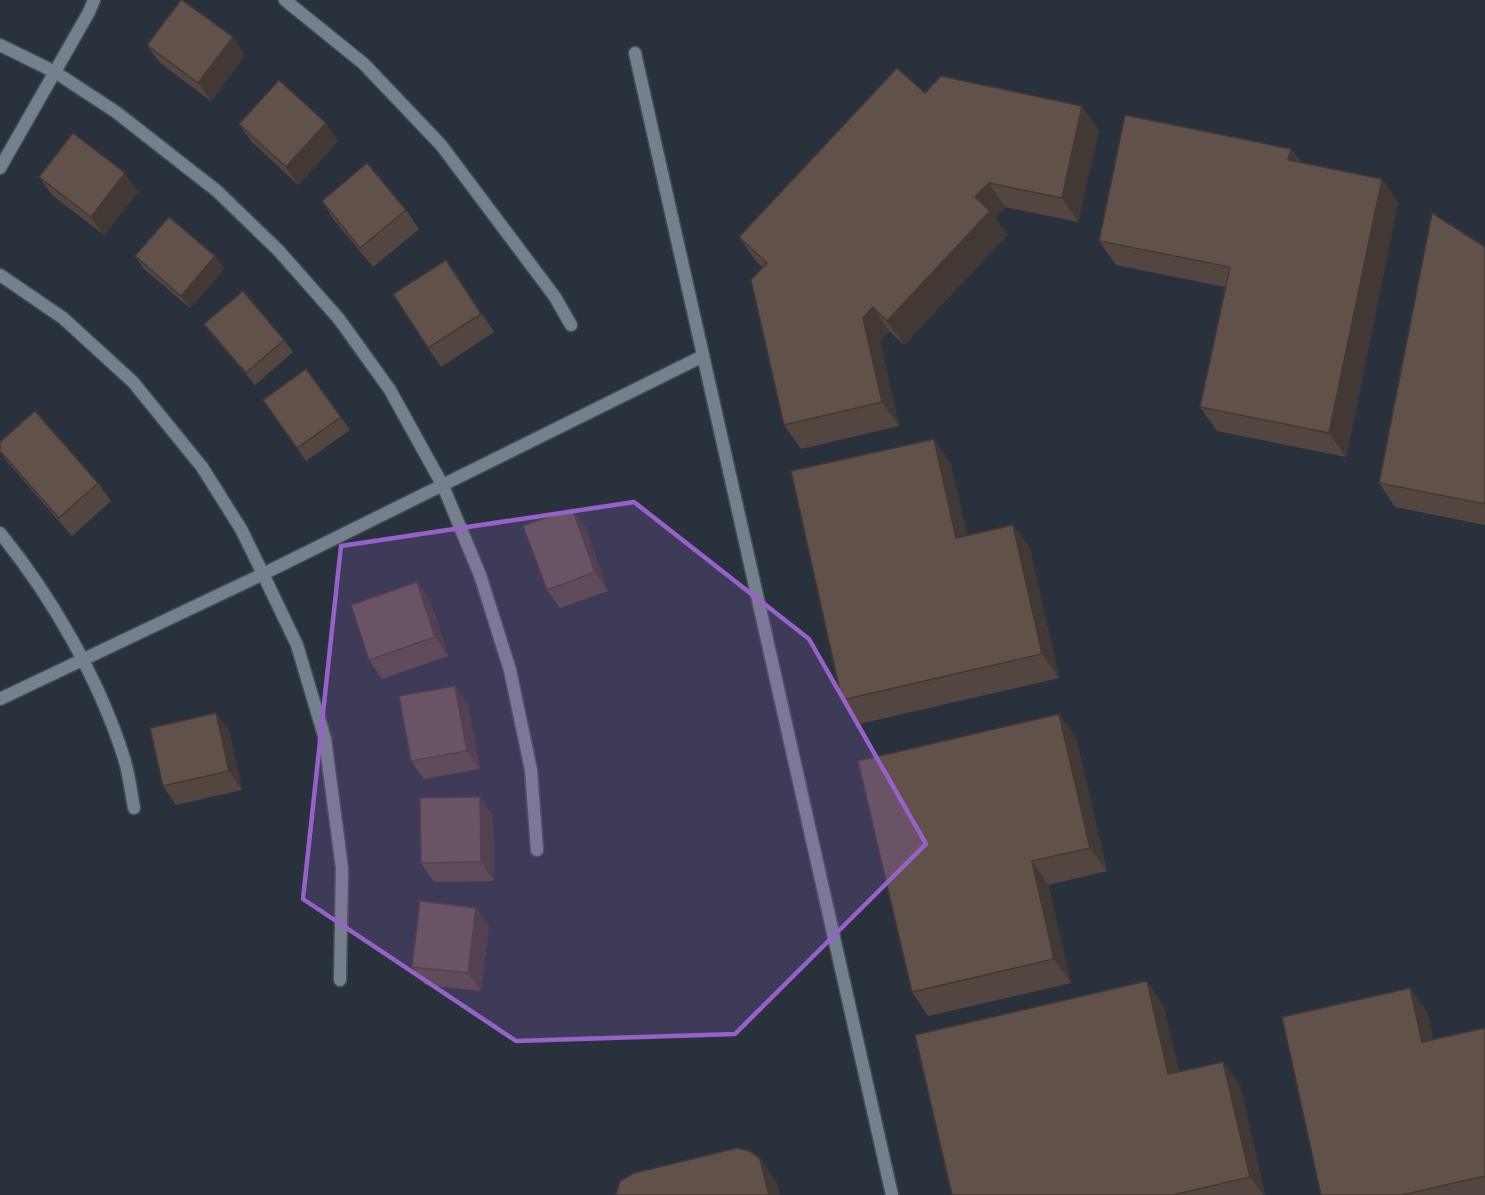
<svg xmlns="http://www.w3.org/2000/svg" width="1485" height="1195" viewBox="0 0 1485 1195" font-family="'Source Serif 4',serif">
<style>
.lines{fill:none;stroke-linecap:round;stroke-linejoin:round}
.lane-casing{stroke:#464d55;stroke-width:15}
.lane{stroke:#76808c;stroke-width:12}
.wall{fill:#534640}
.shaded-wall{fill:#433934}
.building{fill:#60514b;stroke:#433934;stroke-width:1.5}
.marked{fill:#9761ca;fill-opacity:0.2;stroke:#9761ca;stroke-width:4.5;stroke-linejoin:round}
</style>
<rect width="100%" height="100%" fill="#29323c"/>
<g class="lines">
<g class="lane-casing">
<g id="lane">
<polyline points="285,0 364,64 441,145 555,297 571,325"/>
<polyline points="0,45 55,72 116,112 217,191 279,251 339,319 390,390 443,486 480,575 510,670 531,770 537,850"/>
<polyline points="635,53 892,1195"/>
<polyline points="0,168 89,12 94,0"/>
<polyline points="0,275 63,318 133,382 202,467 241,529 263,574 297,645 325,739 342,868 340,980"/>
<path d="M0,533C52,597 99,679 124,758C129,774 131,792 134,808"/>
<polyline points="0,699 263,574 703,356"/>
</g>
</g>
<use href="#lane" class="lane"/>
</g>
<g class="wall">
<polygon points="147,45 245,55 211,101 160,63"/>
<polygon points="239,124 338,141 298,185 252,142"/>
<polygon points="1099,130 1078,222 1005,207 995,218 1007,235 904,345 889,331 880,341 899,426 801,449 784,425 762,267 756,261 739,237"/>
<polygon points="1291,149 1301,162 1382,179 1398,203 1346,457 1217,431 1200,407 1225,287 1116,265 1099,241"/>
<polygon points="39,177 138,192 104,235 52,195"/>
<polygon points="322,201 406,210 419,229 373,267 334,220"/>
<polygon points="1485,247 1485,525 1395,507 1379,483"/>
<polygon points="135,256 224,269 190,308 144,269"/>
<polygon points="446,260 494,332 441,367 428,348"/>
<polygon points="204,324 284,340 293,352 255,385 213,336"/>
<polygon points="306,369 350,430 306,461 263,400"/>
<polygon points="0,442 98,483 111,501 72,536 9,464 0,452"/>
<polygon points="950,462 967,535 1013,525 1030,549 1059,678 859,724 842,700"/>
<polygon points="585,526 608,591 560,608 547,590"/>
<polygon points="430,600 448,656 382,679 369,660"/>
<polygon points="468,705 480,769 424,779 411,761"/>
<polygon points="1059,714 1076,738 1107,871 1048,885 1071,983 928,1016 912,992"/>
<polygon points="229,731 242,790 176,805 163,786"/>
<polygon points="480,797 493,816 494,881 434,882 421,863"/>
<polygon points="489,926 481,991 425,985 412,967"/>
<polygon points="1410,988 1427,1012 1433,1040 1485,1028 1485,1195 1321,1195"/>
<polygon points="1163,1005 1179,1072 1240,1085 1265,1195 952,1195"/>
</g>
<g class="shaded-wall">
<polygon points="233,37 245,55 211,101 198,83"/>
<polygon points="1082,106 1099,130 1078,222 1062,198"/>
<polygon points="326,123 338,141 298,185 286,167"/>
<polygon points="1291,149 1308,173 1288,160"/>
<polygon points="125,173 138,192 104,235 91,217"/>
<polygon points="1382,179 1398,203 1346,457 1329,433"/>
<polygon points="989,183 1005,207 995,218 1007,235 904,345 887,321 975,197"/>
<polygon points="215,256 224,269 190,308 181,296"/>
<polygon points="446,260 459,278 494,332 481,314"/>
<polygon points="873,307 889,331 880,341 899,426 882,402 863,318"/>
<polygon points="934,439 950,462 973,562 956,538"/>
<polygon points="572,508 585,526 608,591 595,572"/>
<polygon points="1013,525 1030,549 1059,678 1042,654"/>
<polygon points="417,582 430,600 448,656 435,637"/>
<polygon points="455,686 468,705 480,769 467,751"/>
<polygon points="216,713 229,731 242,790 229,771"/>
<polygon points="1059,714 1076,738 1107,871 1090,848"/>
<polygon points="480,797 493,816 494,881 481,862"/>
<polygon points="1032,861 1048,885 1071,983 1054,959"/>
<polygon points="476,908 489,926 481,991 468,973"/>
<polygon points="1147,981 1163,1005 1185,1098 1168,1074"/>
<polygon points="1410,988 1427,1012 1439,1066 1422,1042"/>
<polygon points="1223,1062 1240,1085 1265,1195 1263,1195 1250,1177"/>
<polygon points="760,1159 777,1183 780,1195 769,1195"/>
</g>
<g class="building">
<polygon points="181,0 182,0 233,37 198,83 147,45"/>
<polygon points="897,68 925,93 941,76 1082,106 1062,198 989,183 975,197 990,211 887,321 873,307 863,318 882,402 784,425 751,280 767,263 739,237"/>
<polygon points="279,80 326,123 286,167 239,124"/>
<polygon points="1125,115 1291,149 1288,160 1382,179 1329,433 1200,407 1230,267 1099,241"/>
<polygon points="73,133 125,173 91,217 39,177"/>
<polygon points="367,163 406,210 360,248 322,201"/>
<polygon points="1432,213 1485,247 1485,504 1379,483"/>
<polygon points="169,217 215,256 181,296 135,256"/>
<polygon points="446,260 481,314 428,348 393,294"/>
<polygon points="243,291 284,340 246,373 204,324"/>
<polygon points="306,369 341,417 297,448 263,400"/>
<polygon points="35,411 98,483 59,518 0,451 0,442"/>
<polygon points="934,439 956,538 1013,525 1042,654 842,700 791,471"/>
<polygon points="572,508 595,572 547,590 523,526"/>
<polygon points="417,582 435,637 369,660 351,605"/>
<polygon points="455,686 467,751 411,761 399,696"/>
<polygon points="216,713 229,771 163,786 150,728"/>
<polygon points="1059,714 1090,848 1032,861 1054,959 912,992 858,761"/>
<polygon points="480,797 481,862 421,863 420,798"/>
<polygon points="420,901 476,908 468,973 412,967"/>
<polygon points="1147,981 1168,1074 1223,1062 1250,1177 1173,1195 952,1195 915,1035"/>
<polygon points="1410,988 1422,1042 1485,1028 1485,1176 1402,1195 1321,1195 1282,1017"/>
<polygon points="737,1148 750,1151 760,1159 769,1195 616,1195 620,1181 634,1173"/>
</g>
<path class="marked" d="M634,502L809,639L926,844L735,1034L516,1041L303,899L341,546Z"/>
</svg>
